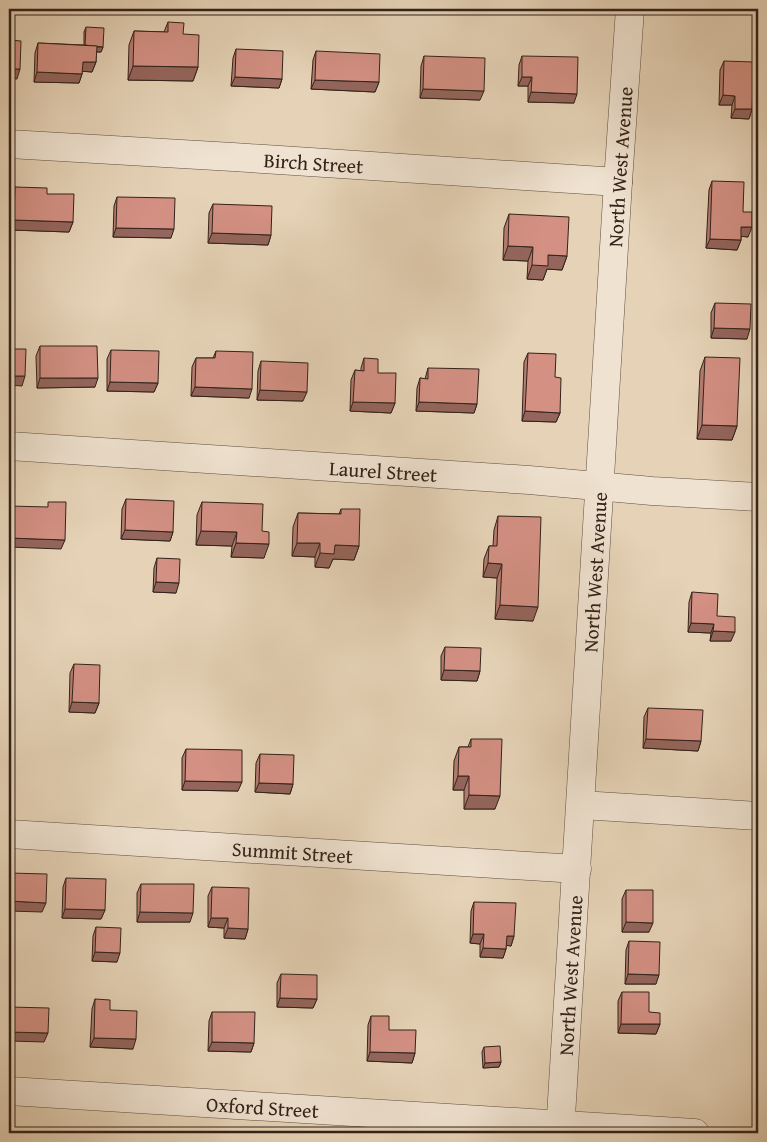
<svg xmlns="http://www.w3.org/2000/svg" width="767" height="1142" viewBox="0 0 767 1142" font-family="'Gentium Book Plus',serif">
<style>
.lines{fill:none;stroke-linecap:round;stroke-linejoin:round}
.minor-casing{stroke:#5f4e41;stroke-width:29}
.minor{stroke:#efe2d0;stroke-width:28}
.wall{fill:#b57c71;stroke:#32221a}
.shaded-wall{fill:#94655c;stroke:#32221a}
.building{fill:#d39083;stroke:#32221a}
.labels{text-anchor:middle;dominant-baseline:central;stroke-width:5;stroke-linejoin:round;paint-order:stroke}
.street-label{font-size:20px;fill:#32221a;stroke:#efe2d0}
</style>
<rect width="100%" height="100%" fill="#e6d3b7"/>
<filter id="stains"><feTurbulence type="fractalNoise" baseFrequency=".004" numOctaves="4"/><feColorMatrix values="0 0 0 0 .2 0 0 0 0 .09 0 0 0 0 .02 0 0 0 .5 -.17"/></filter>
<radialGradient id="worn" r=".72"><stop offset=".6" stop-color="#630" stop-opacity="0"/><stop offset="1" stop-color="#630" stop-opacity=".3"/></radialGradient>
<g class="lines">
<g class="minor-casing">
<g id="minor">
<path id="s1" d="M9,144L233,157L618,182"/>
<path id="s2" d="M9,446L529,480L652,491L758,497"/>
<polyline points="581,805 758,816"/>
<path id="s3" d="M9,834L577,869"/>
<path id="s4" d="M9,1091L695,1133"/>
<path id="s5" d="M560,1133L618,182L630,9"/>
</g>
</g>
<use href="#minor" class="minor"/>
</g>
<g class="wall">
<polygon points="168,22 183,34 198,67 193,81 128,80 129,45 134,31 164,32"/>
<polygon points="86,27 103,47 101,52 96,52 96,62 92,72 82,71 82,74 79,83 34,82 35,53 38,43 84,45 84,32"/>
<polygon points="236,49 282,79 279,88 231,86 233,58"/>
<polygon points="316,51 379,82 375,92 311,89 313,60"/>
<polygon points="424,56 480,100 420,98 421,66"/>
<polygon points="522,56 574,103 528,102 528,86 518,86 519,65"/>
<polygon points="724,61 752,109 749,119 731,118 732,105 719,105 720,70"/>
<polygon points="712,181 743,212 748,237 741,236 741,240 737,250 706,248 709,190"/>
<polygon points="15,187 47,194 73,222 69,232 11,230 12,197"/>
<polygon points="117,197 171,238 113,237 114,206"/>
<polygon points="213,204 271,235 268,245 208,243 209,213"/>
<polygon points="509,214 567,256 562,270 547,269 543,280 527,279 528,261 503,260 504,228"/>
<polygon points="715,303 747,339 711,338 711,313"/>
<polygon points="40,346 95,387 37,388 36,356"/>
<polygon points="111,350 158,383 154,392 107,391 107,359"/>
<polygon points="216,351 249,398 191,396 192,367 196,358 213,358"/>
<polygon points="528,353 555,377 560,413 556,422 522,421 524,362"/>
<polygon points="705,357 737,426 732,440 697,439 700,371"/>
<polygon points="364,358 378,373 395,403 391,413 350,411 351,380 355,370 361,371 361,368"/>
<polygon points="261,361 303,401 257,400 258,371"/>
<polygon points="428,368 477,404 474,413 416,411 417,388 420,378 425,379"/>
<polygon points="126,499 173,532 170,541 121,539 122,509"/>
<polygon points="202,502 262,531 264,558 231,557 232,546 196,545 197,515"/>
<polygon points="341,509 359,546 354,560 333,559 329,568 315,567 315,557 292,556 293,527 298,513 339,514"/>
<polygon points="498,516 533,621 495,619 497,578 483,577 484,559 489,546 493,546 494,530"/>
<polygon points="157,558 176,593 153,592 154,568"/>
<polygon points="692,592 717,616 731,641 710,641 711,633 688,632 689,602"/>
<polygon points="445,647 480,671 477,681 441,680 441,656"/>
<polygon points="74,664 99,703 95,713 69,712 70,673"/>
<polygon points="648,708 701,741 698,751 643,748 644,717"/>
<polygon points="471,739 495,809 464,809 464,790 453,790 454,761 459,747 468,747"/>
<polygon points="186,749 238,791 182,790 182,758"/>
<polygon points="260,754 293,784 290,794 255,792 256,763"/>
<polygon points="66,878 105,910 101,919 62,918 63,887"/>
<polygon points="141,884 190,922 137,922 137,893"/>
<polygon points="212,887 248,929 245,939 224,938 224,928 208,927 208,896"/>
<polygon points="626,890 649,932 622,932 622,899"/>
<polygon points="474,902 514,936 511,946 506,945 506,949 503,958 480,957 480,944 470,943 471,911"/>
<polygon points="96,927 117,962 92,961 93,936"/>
<polygon points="629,941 656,984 625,984 626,950"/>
<polygon points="281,974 317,999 313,1008 277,1007 277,983"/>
<polygon points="622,992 649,1012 660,1024 656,1034 618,1033 618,1001"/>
<polygon points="95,999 110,1010 133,1049 90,1047 92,1009"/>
<polygon points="212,1012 254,1043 251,1052 208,1051 209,1021"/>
<polygon points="371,1016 415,1053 412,1063 367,1061 368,1025"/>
<polygon points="484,1047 501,1062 499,1067 483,1068 482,1052"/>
</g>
<g class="shaded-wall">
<polygon points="85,47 103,47 101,52 84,51"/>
<polygon points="83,62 96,62 92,72 79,71"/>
<polygon points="133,66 198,67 193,81 128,80"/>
<polygon points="9,69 20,69 17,79 9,78"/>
<polygon points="37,72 82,74 79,83 34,82"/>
<polygon points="235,77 282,79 279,88 231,86"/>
<polygon points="522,77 532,77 528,86 518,86"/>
<polygon points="315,80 379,82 375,92 311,89"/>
<polygon points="423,89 484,91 480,100 420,98"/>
<polygon points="531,92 577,94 574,103 528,102"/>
<polygon points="723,95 735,96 732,105 719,105"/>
<polygon points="735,109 752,109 749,119 731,118"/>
<polygon points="14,220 73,222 69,232 11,230"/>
<polygon points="741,227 752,227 748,237 738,236"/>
<polygon points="116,228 174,229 171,238 113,237"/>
<polygon points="212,233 271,235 268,245 208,243"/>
<polygon points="710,239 741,240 737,250 706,248"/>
<polygon points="508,246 533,247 528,261 503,260"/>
<polygon points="548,255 567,256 562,270 547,269 543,280 527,279 532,265"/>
<polygon points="714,328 750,329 747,339 711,338"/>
<polygon points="9,376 25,376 22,386 9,385"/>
<polygon points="40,378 98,378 95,387 37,388"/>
<polygon points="110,382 158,383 154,392 107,391"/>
<polygon points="195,387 252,389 249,398 191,396"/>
<polygon points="260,390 307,392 303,401 257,400"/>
<polygon points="353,402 395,403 391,413 350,411"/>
<polygon points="419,402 477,404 474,413 416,411"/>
<polygon points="525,411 560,413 556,422 522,421"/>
<polygon points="702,425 737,426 732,440 697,439"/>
<polygon points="125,530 173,532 170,541 121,539"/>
<polygon points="201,531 237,532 232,546 196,545"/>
<polygon points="9,538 65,540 61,549 9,547"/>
<polygon points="236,543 269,544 264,558 231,557"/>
<polygon points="297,543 320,543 315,557 292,556"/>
<polygon points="335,545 359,546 354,560 333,559 329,568 315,567 320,553"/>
<polygon points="488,563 502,564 497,578 483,577"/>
<polygon points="156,582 179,583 176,593 153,592"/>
<polygon points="500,605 538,607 533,621 495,619"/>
<polygon points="691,623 714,624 711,633 688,632"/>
<polygon points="713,631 735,632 731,641 710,641"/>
<polygon points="444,670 480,671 477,681 441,680"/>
<polygon points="72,702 99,703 95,713 69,712"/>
<polygon points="646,739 701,741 698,751 643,748"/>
<polygon points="458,776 469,776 464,790 453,790"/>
<polygon points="185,781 242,782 238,791 182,790"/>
<polygon points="259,783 293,784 290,794 255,792"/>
<polygon points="469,795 500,796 495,809 464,809"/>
<polygon points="9,901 46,903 42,912 9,911"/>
<polygon points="65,909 105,910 101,919 62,918"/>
<polygon points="140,912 193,913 190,922 137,922"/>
<polygon points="211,918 228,918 224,928 208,927"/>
<polygon points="626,922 653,923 649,932 622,932"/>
<polygon points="228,928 248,929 245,939 224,938"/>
<polygon points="473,934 484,934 480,944 470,943"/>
<polygon points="507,936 514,936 511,946 503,945"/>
<polygon points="483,948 506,949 503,958 480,957"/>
<polygon points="95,952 120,953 117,962 92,961"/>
<polygon points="628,974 659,975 656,984 625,984"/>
<polygon points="280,998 317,999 313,1008 277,1007"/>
<polygon points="621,1024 660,1024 656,1034 618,1033"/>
<polygon points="9,1032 48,1033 44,1042 9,1041"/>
<polygon points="94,1038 136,1039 133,1049 90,1047"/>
<polygon points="212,1042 254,1043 251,1052 208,1051"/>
<polygon points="370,1052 415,1053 412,1063 367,1061"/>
<polygon points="501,1062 499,1067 483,1068 485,1063"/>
</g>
<g class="building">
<polygon points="168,22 184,23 183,34 199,35 198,67 133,66 134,31 168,32"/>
<polygon points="86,27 104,28 103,47 85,45"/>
<polygon points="9,40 21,41 20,69 9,69"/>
<polygon points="38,43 97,46 96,62 83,62 82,74 37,72"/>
<polygon points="236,49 283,51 282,79 235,77"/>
<polygon points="316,51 380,54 379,82 315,80"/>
<polygon points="424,56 485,58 484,91 423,89"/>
<polygon points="522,56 578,57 577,94 531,92 532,77 522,77"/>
<polygon points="724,61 754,62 752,109 735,109 735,96 723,95"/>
<polygon points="712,181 744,182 743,212 752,212 752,227 741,227 741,240 710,239"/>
<polygon points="15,187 47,188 47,194 74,194 73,222 14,220"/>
<polygon points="117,197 175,198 174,229 116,228"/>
<polygon points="213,204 272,206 271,235 212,233"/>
<polygon points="509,214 569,217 567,256 548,255 548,266 532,265 533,247 508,246"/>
<polygon points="715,303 751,304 750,329 714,328"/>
<polygon points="40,346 97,346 98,378 40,378"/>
<polygon points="9,349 26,349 25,376 9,376"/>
<polygon points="111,350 159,351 158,383 110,382"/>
<polygon points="216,351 253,352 252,389 195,387 196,358 215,358"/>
<polygon points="528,353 556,354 555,377 561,378 560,413 525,411"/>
<polygon points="705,357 740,358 737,426 702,425"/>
<polygon points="364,358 378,359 378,373 396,373 395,403 353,402 355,370 364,371"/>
<polygon points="261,361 308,363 307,392 260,390"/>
<polygon points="428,368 479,369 477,404 419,402 420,378 428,379"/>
<polygon points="126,499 174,501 173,532 125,530"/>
<polygon points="48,502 66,502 65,540 9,538 9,506 48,507"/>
<polygon points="202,502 263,504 262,531 269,532 269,544 236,543 237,532 201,531"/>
<polygon points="341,509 360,509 359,546 335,545 334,554 320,553 320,543 297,543 298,513 341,514"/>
<polygon points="498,516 541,517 538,607 500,605 502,564 488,563 489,546 497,546"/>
<polygon points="157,558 180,559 179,583 156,582"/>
<polygon points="692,592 718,594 717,616 735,617 735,632 713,631 714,624 691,623"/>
<polygon points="445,647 481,648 480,671 444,670"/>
<polygon points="74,664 100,665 99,703 72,702"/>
<polygon points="648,708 703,710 701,741 646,739"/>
<polygon points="471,739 502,739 500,796 469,795 469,776 458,776 459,747 471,747"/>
<polygon points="186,749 242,750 242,782 185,781"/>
<polygon points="260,754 294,755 293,784 259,783"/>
<polygon points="9,873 47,874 46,903 9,901"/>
<polygon points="66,878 106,879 105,910 65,909"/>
<polygon points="141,884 194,884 193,913 140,912"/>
<polygon points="212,887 249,888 248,929 228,928 228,918 211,918"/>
<polygon points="626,890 653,890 653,923 626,922"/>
<polygon points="474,902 516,903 514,936 507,936 506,949 483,948 484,934 473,934"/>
<polygon points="96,927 121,928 120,953 95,952"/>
<polygon points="629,941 660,942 659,975 628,974"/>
<polygon points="281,974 317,975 317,999 280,998"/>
<polygon points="622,992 649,992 649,1012 660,1013 660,1024 621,1024"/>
<polygon points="95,999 110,1000 110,1010 137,1011 136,1039 94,1038"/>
<polygon points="9,1007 49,1008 48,1033 9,1032"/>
<polygon points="212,1012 255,1012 254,1043 212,1042"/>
<polygon points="371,1016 389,1016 389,1030 416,1030 415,1053 370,1052"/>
<polygon points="500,1046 501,1062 485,1063 484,1047"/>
</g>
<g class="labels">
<g class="street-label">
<text stroke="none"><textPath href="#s1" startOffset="305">Birch Street</textPath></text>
<text stroke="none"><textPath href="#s5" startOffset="968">North West Avenue</textPath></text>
<text stroke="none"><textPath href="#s2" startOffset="375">Laurel Street</textPath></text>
<text stroke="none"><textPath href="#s5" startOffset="562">North West Avenue</textPath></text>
<text stroke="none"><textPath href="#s3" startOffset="284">Summit Street</textPath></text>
<text stroke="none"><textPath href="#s5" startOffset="158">North West Avenue</textPath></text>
<text stroke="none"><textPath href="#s4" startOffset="254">Oxford Street</textPath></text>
</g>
</g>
<rect width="767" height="1142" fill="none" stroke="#e6d3b7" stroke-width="30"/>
<rect x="10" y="10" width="747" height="1122" fill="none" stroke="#32221a" stroke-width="2.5"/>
<rect x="15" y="15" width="737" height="1112" fill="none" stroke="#32221a"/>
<rect width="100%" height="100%" filter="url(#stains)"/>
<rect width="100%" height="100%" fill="url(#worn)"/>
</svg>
